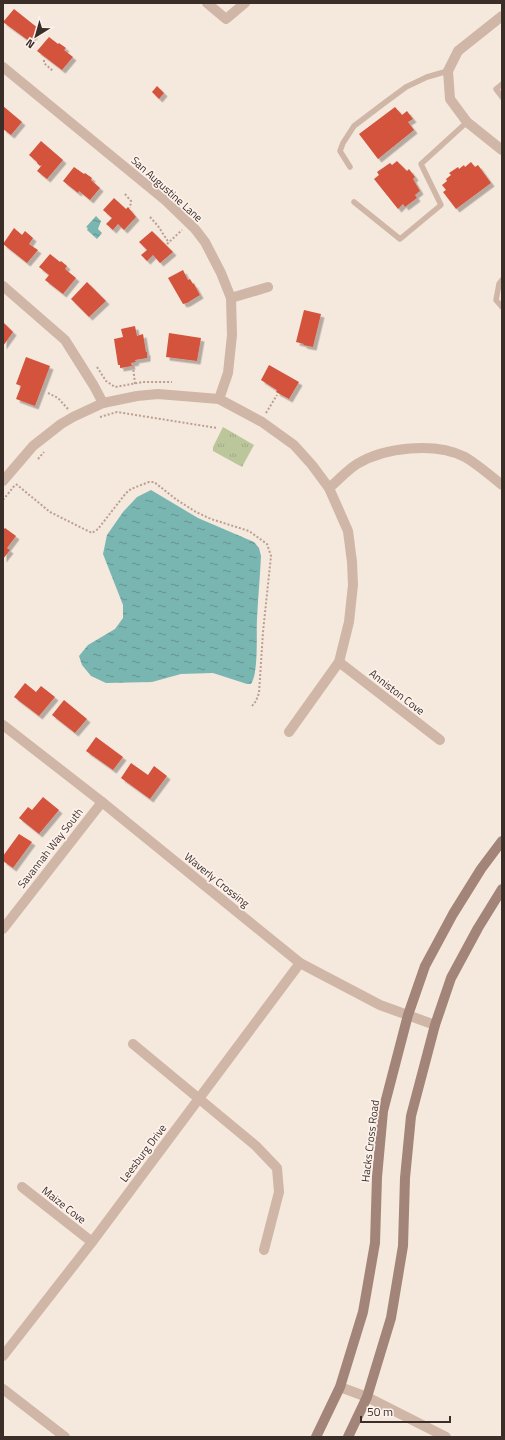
<svg xmlns="http://www.w3.org/2000/svg" width="505" height="1440" viewBox="0 0 505 1440" font-family="'Titillium Web',sans-serif">
<style>
.park{fill:url(#park-tufts)}
.water{fill:url(#water-ripples)}
.building{fill:#d3533d;filter:url(#shadow)}
.lines{fill:none;stroke-linecap:round;stroke-linejoin:round}
.path{stroke:#bb9f91;stroke-width:2;stroke-dasharray:2 2;stroke-linecap:butt}
.service{stroke:#cfb6a7;stroke-width:5.5}
.minor{stroke:#cfb6a7;stroke-width:10}
.secondary{stroke:#a38478;stroke-width:10}
.labels{text-anchor:middle;dominant-baseline:central;stroke-width:3.5;stroke-linejoin:round;paint-order:stroke}
.street-label{font-size:11px;fill:#3b2d28;stroke:#fcf2eb}
</style>
<defs>
<pattern id="park-tufts" width="24" height="20" patternUnits="userSpaceOnUse"><rect width="24" height="20" fill="#bcc69b"/><path d="M3 7l-1-3M5 7V3M7 7l1-3M15 17l-1-3M17 17v-4M19 17l1-3" fill="none" stroke="#a2aa86"/></pattern>
<pattern id="water-ripples" width="26" height="14" patternUnits="userSpaceOnUse"><rect width="26" height="14" fill="#79b6b2"/><path d="M2 4q2-2 4 0t4 0M15 11q2-2 4 0t4 0" fill="none" stroke="#649491"/></pattern>
<filter id="shadow"><feDropShadow dx="3.5" dy="3.5" stdDeviation="0" flood-color="#0004"/></filter>
</defs>
<rect width="100%" height="100%" fill="#f5e8dd"/>
<polygon class="park" points="223,427 254,445 242,467 213,451 213,447"/>
<g class="water">
<polygon points="96,216 101,221 98,229 102,233 97,239 87,230 88,228 86,227"/>
<path d="M151,490L198,518L254,542L259,548L261,556C260,577 258,598 257,619C256,634 259,672 251,684H247L213,673L181,674L152,682L106,683L91,676L82,665L79,656L88,645L115,629L123,618V605L103,554L107,535L123,512L137,497Z"/>
</g>
<g class="building">
<polygon points="14,9 39,29 29,41 3,22"/>
<polygon points="49,37 58,44 59,43 66,48 64,50 73,57 62,70 37,51"/>
<polygon points="157,86 164,93 159,99 152,92"/>
<polygon points="3,106 22,122 11,135 3,129"/>
<polygon points="395,107 402,115 407,111 413,119 408,122 414,130 378,159 359,134"/>
<polygon points="41,141 63,160 47,179 37,171 42,165 40,166 37,163 37,162 29,155"/>
<polygon points="397,161 407,171 409,169 415,177 413,179 420,191 415,195 417,198 405,207 403,204 398,209 374,179 379,175 377,172 390,163 392,165"/>
<polygon points="471,162 475,167 478,165 491,183 456,209 443,192 446,190 442,185 447,181 446,179 451,175 449,173 458,167 459,169 464,165 465,167"/>
<polygon points="74,167 84,174 85,173 92,178 91,180 100,188 90,200 79,191 78,193 63,181"/>
<polygon points="114,198 126,209 128,207 136,217 124,230 118,224 113,230 106,224 112,218 103,210"/>
<polygon points="14,228 22,235 25,231 33,238 29,244 38,250 27,263 3,244"/>
<polygon points="152,231 173,252 160,263 153,255 147,261 141,255 147,250 139,242"/>
<polygon points="50,254 60,262 61,261 67,266 65,269 76,278 63,294 45,280 49,275 39,267"/>
<polygon points="183,270 188,280 190,279 193,284 194,284 200,295 187,303 183,304 168,278"/>
<polygon points="87,282 106,301 89,317 71,299"/>
<polygon points="304,310 321,314 313,347 303,345 304,344 296,342"/>
<polygon points="3,322 13,332 3,346"/>
<polygon points="135,326 137,336 143,334 146,352 147,352 147,358 135,360 136,362 131,363 132,366 120,368 120,365 118,365 114,339 123,337 121,329"/>
<polygon points="169,333 201,338 197,361 166,357"/>
<polygon points="26,357 50,366 35,406 16,399 21,386 16,384"/>
<polygon points="269,365 299,382 289,399 276,392 277,390 275,389 261,380"/>
<polygon points="5,528 16,536 7,548 10,550 3,559 3,530"/>
<polygon points="25,683 36,692 41,686 55,697 39,716 14,697"/>
<polygon points="64,700 87,719 75,733 52,715"/>
<polygon points="96,737 123,757 113,770 86,751"/>
<polygon points="131,763 148,775 154,766 167,776 150,799 121,778"/>
<polygon points="43,797 59,810 39,834 19,818 28,807 32,810"/>
<polygon points="19,834 32,842 13,868 3,861 3,856"/>
</g>
<g class="lines">
<g class="path">
<polyline points="44,60 44,63 53,71"/>
<polyline points="125,194 131,201 130,208"/>
<polyline points="150,217 158,226 169,243"/>
<polyline points="167,244 182,230"/>
<polyline points="133,366 135,384"/>
<polyline points="97,367 106,381 115,387 143,382 172,382"/>
<polyline points="48,393 58,398 68,409"/>
<polyline points="266,413 277,395"/>
<polyline points="100,417 117,412 217,428"/>
<polyline points="38,459 44,452"/>
<polyline points="16,484 50,512 92,533 98,529 126,493 131,489 141,485 149,482 154,482 177,500 196,512 211,519 249,531 267,544 271,556 263,632 259,693 256,701 252,706"/>
<polyline points="3,500 15,485"/>
</g>
<g class="service">
<polyline points="502,84 496,89 502,97"/>
<polyline points="350,167 340,151 343,143 354,126 383,104 406,87 427,77 448,71"/>
<polyline points="354,202 400,239 441,205 421,164 467,122"/>
<polyline points="502,280 499,284 496,300 502,307"/>
</g>
<g class="minor">
<polyline points="207,3 226,19 245,3"/>
<polyline points="502,16 458,51 448,71 450,99 467,122 502,150"/>
<polyline points="3,67 165,200 195,229 205,242 221,273 231,298 232,335 228,373 219,399"/>
<polyline points="3,286 65,340 94,386 103,403"/>
<polyline points="231,298 268,287"/>
<polyline points="3,481 33,446 61,424 73,417 103,403 137,396 158,394 219,399 262,422 294,445 312,465 329,488 348,531 352,562 353,585 349,622 339,662 289,732"/>
<path d="M329,488C338,481 347,470 357,464C385,447 435,442 465,457C477,464 491,476 502,485"/>
<polyline points="339,662 440,740"/>
<polyline points="3,725 102,802 300,963 380,1005 435,1025"/>
<polyline points="3,929 102,802"/>
<polyline points="133,1044 256,1146 277,1168 279,1192 264,1250"/>
<polyline points="22,1187 92,1242"/>
<polyline points="3,1356 92,1242 300,963"/>
<polyline points="340,1387 367,1397 446,1437"/>
<polyline points="3,1389 65,1437"/>
</g>
<g class="secondary">
<polyline points="316,1437 340,1387 363,1312 375,1243 377,1177 383,1111 408,1015 425,966 453,914 481,869 502,841"/>
<polyline points="348,1437 367,1397 391,1318 403,1246 405,1178 411,1116 435,1025 451,978 478,928 502,889"/>
</g>
</g>
<g class="labels">
<g class="street-label">
<text transform="translate(167 189) rotate(42)">San Augustine Lane</text>
<text transform="translate(397 692) rotate(38)">Anniston Cove</text>
<text transform="translate(50 848) rotate(-52)">Savannah Way South</text>
<text transform="translate(217 880) rotate(39)">Waverly Crossing</text>
<text transform="translate(370 1141) rotate(-83)">Hacks Cross Road</text>
<text transform="translate(143 1153) rotate(-53)">Leesburg Drive</text>
<text transform="translate(64 1205) rotate(38)">Maize Cove</text>
</g>
</g>
<rect width="505" height="1440" fill="none" stroke="#3b2d28" stroke-width="8"/>
<g transform="translate(36 36) rotate(217)" stroke="#fcf2eb" stroke-width="3" paint-order="stroke">
<path d="M0-3L7 15L0 10L-7 15Z" fill="#3b2d28"/>
<text y="-6" font-size="11" font-weight="bold" text-anchor="middle" fill="#3b2d28">N</text>
</g>
<path d="M361 1416v6h89v-6" fill="none" stroke="#3b2d28" stroke-width="2"/>
<text x="367" y="1416" font-size="12" fill="#3b2d28" stroke="#fcf2eb" stroke-width="3" paint-order="stroke">50 m</text>
</svg>
